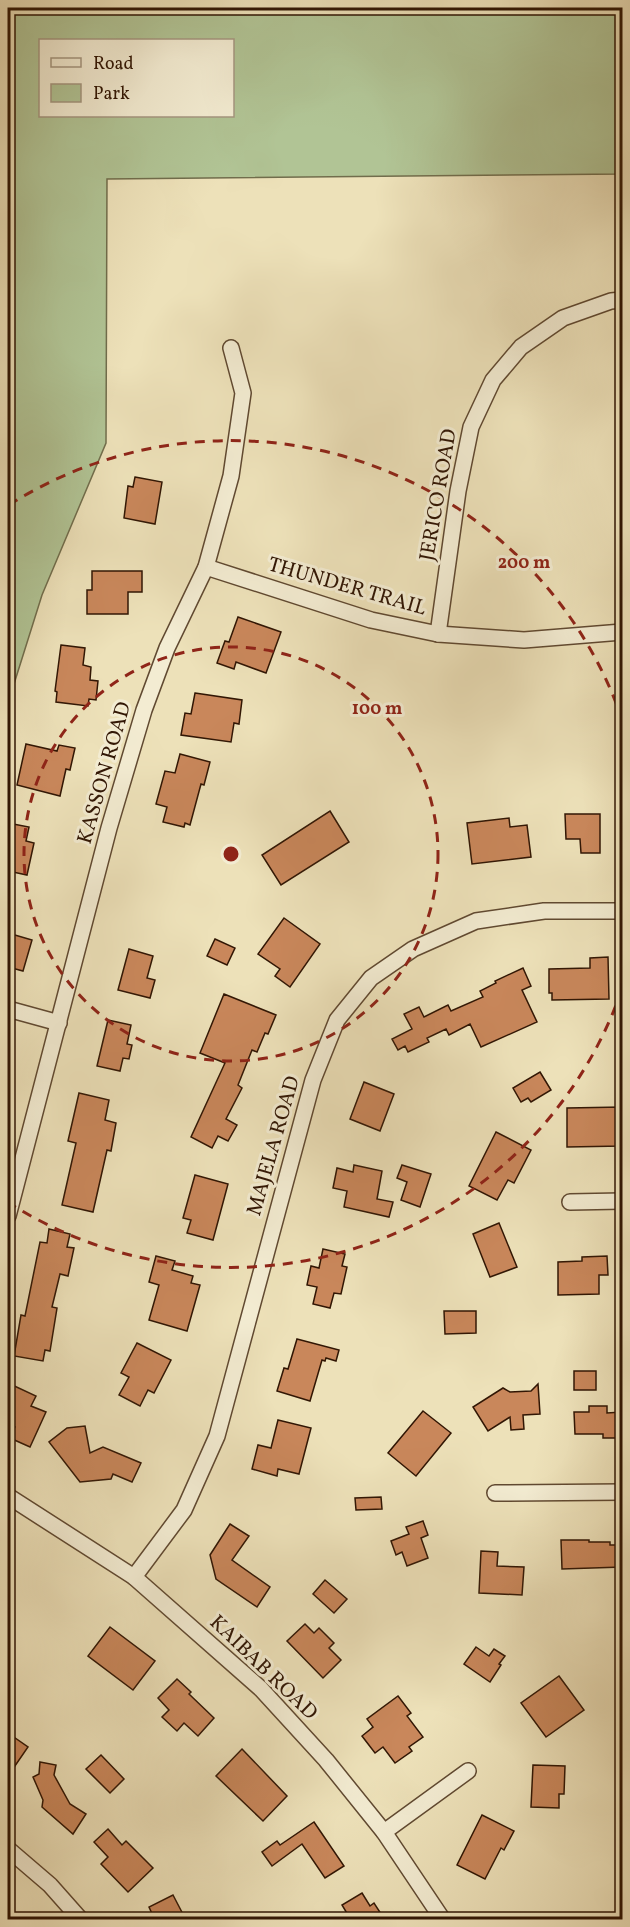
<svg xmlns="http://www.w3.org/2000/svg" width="630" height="1927" viewBox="0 0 630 1927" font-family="Vollkorn,serif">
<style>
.green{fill:#b1c495;stroke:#716d4c;stroke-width:1.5;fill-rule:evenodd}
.building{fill:#c9875b;stroke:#311604;stroke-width:1.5}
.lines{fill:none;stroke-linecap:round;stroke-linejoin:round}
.street-casing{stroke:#604931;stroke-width:18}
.street{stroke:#f3ecd2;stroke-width:15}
.ring{fill:none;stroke:#8f2418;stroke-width:3;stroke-dasharray:10 8}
.labels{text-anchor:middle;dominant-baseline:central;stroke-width:6;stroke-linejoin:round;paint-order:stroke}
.street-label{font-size:21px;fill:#311604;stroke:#f3ecd2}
.centre{fill:#8f2418;stroke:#f3ecd2;stroke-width:3}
.ring-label{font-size:18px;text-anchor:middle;font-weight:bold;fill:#8f2418;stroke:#f3ecd2;stroke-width:6;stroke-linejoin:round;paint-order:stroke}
</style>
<rect width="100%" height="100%" fill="#ede1b9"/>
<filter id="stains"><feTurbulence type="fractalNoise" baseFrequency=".00333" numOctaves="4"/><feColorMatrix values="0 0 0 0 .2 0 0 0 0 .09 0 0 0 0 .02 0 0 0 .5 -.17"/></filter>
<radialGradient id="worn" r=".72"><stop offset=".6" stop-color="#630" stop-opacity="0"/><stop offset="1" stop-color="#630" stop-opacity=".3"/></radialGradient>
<path class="green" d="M8,8H622V174L107,179L106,443L42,595L8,703ZM40,40H232V116H40Z"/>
<g class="building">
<polygon points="135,477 162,482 155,524 124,518 128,486 133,487"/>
<polygon points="92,571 142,571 142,592 128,592 128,614 87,614 87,590 92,590"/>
<polygon points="238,617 281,632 266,673 236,662 234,669 217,663 225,641 229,642"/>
<polygon points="61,645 85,648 83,665 91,667 90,680 98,681 96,700 89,699 88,706 56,702 57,692 55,691"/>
<polygon points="195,693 242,700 239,724 234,723 231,742 181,735 185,713 191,714"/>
<polygon points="26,744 57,751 59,745 75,748 70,770 66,769 60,796 17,785"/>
<polygon points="180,754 210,762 204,785 201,784 190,825 185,823 184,827 163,822 167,807 156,804 165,771 175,773"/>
<polygon points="330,811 349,842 281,885 262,855"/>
<polygon points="565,814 600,814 600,853 581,853 580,839 566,839"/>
<polygon points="509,818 510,827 527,825 531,857 472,864 467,823"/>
<polygon points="8,823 29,827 26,841 34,843 27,875 8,871"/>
<polygon points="284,918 320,944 290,987 275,976 280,969 258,954"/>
<polygon points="8,933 32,940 23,971 8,967"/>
<polygon points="215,939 235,948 227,965 207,956"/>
<polygon points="129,949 153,956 147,978 155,980 150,998 118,990"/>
<polygon points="608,957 609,999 552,1000 552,993 549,993 549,969 590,968 590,958"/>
<polygon points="523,968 531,986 522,990 537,1022 481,1047 470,1024 449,1035 446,1029 427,1038 429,1042 408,1052 405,1046 398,1050 392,1039 412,1029 404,1014 419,1007 424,1017 448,1005 451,1011 483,997 480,991 496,983 495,981"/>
<polygon points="224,994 276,1015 268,1034 265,1033 257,1052 252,1050 238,1085 242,1088 226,1119 237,1125 228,1141 218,1136 212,1148 191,1137 225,1063 200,1053"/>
<polygon points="108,1020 131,1025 127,1044 132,1045 129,1059 123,1058 120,1071 97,1066"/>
<polygon points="540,1072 551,1090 531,1102 528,1098 521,1102 513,1088"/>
<polygon points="364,1082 394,1094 380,1131 350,1119"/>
<polygon points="79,1093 109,1100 105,1120 116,1123 111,1151 107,1150 93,1212 62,1205 76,1143 68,1141"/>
<polygon points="622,1107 622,1146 567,1147 567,1108"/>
<polygon points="496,1132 531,1150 514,1183 508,1180 497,1200 469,1186"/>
<polygon points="354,1165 382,1171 377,1199 393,1202 389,1217 344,1207 347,1191 333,1188 337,1168 353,1172"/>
<polygon points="402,1165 431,1174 420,1207 401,1200 407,1182 397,1178"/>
<polygon points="195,1175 228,1184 213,1240 187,1233 191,1220 183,1218"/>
<polygon points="499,1223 517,1267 490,1277 473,1234"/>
<polygon points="49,1229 70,1234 67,1247 74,1248 68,1276 60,1274 52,1307 57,1308 50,1351 45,1350 43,1361 14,1356 21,1315 25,1316 40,1242 47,1243"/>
<polygon points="323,1249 345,1254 342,1266 347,1267 341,1294 334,1293 330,1308 313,1304 317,1287 307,1285 311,1266 319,1268"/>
<polygon points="156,1256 175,1261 172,1270 193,1276 191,1283 200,1285 187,1331 149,1320 159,1285 149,1282"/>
<polygon points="607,1256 608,1275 599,1275 599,1294 558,1295 558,1262 582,1261 582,1257"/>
<polygon points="444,1311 476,1311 476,1333 445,1334"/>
<polygon points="297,1339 339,1350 336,1361 326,1358 325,1361 322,1360 310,1401 277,1391 284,1368 288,1369"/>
<polygon points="137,1343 171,1360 154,1393 148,1390 140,1406 119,1395 129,1377 121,1373"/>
<rect x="574" y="1371" width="22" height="19"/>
<polygon points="8,1383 36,1396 31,1406 46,1412 30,1447 10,1438 15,1427 8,1424"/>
<polygon points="538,1384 540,1414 523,1415 524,1429 511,1430 510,1417 488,1431 473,1407 503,1388 510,1392 531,1391"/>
<polygon points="589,1406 607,1406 607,1413 622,1412 622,1438 603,1438 603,1434 575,1434 574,1412 589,1412"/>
<polygon points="423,1411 451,1433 416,1476 388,1453"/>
<polygon points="278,1420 311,1428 299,1474 278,1469 277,1476 252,1469 258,1445 271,1448"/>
<polygon points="85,1426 90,1453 103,1447 141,1463 132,1482 113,1474 111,1479 80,1482 49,1442 67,1428"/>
<polygon points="381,1497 382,1509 356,1510 355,1498"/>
<polygon points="423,1521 428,1535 421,1538 428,1558 407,1566 402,1552 396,1555 391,1541 409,1534 406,1527"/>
<polygon points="230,1524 249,1536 232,1560 270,1587 257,1607 216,1579 210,1555"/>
<polygon points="561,1540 589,1540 589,1542 610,1542 610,1545 622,1545 622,1567 562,1569"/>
<polygon points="481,1551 498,1552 497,1566 524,1567 522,1595 479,1593"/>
<polygon points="325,1580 347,1599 334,1613 313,1594"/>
<polygon points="305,1624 314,1633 319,1628 334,1643 329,1648 341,1660 323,1678 287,1641"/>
<polygon points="110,1627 155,1661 133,1690 88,1656"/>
<polygon points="476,1647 489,1656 494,1649 505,1656 499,1664 501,1665 490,1682 464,1664"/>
<polygon points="559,1676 584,1710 546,1737 521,1703"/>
<polygon points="177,1679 191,1692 189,1694 214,1718 198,1736 184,1723 177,1731 162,1717 169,1710 158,1698"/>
<polygon points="398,1696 411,1713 407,1716 423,1737 409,1747 412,1751 395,1763 383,1747 375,1753 362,1736 373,1727 367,1719"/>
<polygon points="8,1733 28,1747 8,1776"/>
<polygon points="242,1749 287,1796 263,1821 216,1776"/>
<polygon points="101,1755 124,1779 110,1793 86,1769"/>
<polygon points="40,1762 56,1765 54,1775 70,1804 86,1814 73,1834 42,1807 43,1800 33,1777 39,1774"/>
<polygon points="533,1765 565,1766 564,1794 559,1794 559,1808 531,1807"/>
<polygon points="482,1815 514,1831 504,1850 501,1848 485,1879 457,1865"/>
<polygon points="314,1822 344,1866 325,1878 302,1844 272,1866 262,1852 277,1841 280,1845"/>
<polygon points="108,1829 122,1845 126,1841 153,1868 128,1892 101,1864 108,1857 94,1842"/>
<polygon points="362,1893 370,1906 374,1903 385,1920 351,1920 342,1905"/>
<polygon points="173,1895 186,1920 155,1920 149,1907"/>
</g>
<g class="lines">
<g class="street-casing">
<g id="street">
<polyline points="206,567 371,620 438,634 524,640 622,632"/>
<polyline points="438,634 458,491 471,427 493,380 521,347 563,318 611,301 622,300"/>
<polyline points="8,1009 59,1023"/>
<polyline points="570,1202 622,1201"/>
<polyline points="8,1216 109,828 144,710 167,648 206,567 231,476 243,393 231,348"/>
<polyline points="495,1493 622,1492"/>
<polyline points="8,1496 134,1577 261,1689 326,1760 384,1832 443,1920"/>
<polyline points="134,1577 184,1510 217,1436 313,1080 337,1020 371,978 413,949 476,921 544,911 622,911"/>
<polyline points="384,1832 468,1771"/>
<polyline points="8,1849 50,1885 81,1920"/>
</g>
</g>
<use href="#street" class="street"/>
</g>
<g class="ring">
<circle cx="231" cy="854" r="207"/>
<path d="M622 989A414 414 0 0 1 9 1203M9 505A414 414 0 0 1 622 719"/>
</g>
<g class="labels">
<g class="street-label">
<text transform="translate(439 495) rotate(-80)">JERICO ROAD</text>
<text transform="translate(347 587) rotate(16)">THUNDER TRAIL</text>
<text transform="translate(105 773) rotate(-74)">KASSON ROAD</text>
<text transform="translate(274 1146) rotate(-74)">MAJELA ROAD</text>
<text transform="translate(263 1668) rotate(44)">KAIBAB ROAD</text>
</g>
</g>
<circle cx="231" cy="854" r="9" class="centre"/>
<g class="ring-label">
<text x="524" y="568">200 m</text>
<text x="377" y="714">100 m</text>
</g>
<rect width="630" height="1927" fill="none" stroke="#ede1b9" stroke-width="30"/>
<rect x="9" y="9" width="612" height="1909" fill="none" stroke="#311604" stroke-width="3"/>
<rect x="15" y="15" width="600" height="1897" fill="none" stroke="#311604" stroke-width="1.5"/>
<rect x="39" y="39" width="195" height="78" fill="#f3ecd2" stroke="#a59680" stroke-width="1.5"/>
<rect x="51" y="58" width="30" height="9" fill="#f3ecd2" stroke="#a59680" stroke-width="1.5"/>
<text x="93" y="69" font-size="18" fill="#311604">Road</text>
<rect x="51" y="84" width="30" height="18" fill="#b1c495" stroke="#a59680" stroke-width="1.5"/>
<text x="93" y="99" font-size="18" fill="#311604">Park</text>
<rect width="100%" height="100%" filter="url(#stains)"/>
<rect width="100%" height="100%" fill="url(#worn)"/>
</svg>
